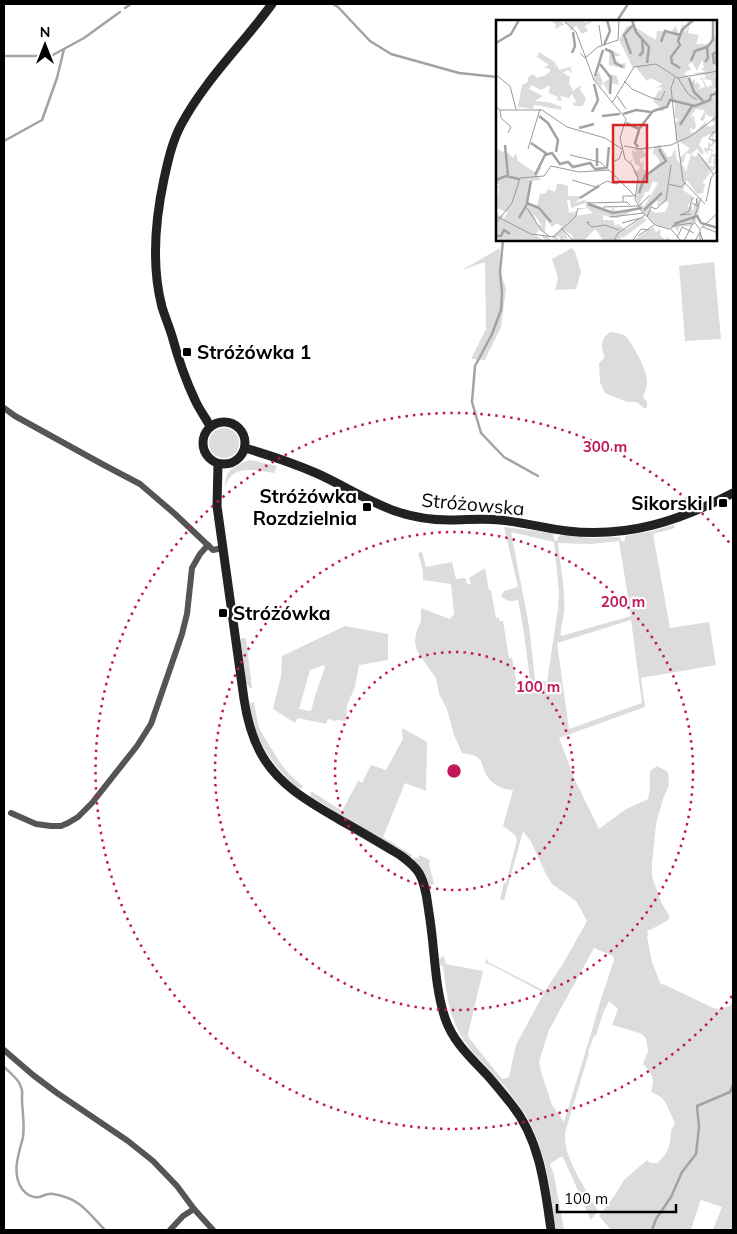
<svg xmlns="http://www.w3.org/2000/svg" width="737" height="1234" viewBox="0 0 737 1234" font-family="Mulish,sans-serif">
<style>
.green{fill:#dcdcdc;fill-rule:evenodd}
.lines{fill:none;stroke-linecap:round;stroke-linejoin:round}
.stream{stroke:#a3a3a3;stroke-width:2.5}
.street{stroke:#555;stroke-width:6}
.secondary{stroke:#222;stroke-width:9}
.ring{fill:none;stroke:#c2185b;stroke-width:2.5;stroke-dasharray:2.5 5}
.poi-dot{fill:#000;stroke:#fff;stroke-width:2}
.labels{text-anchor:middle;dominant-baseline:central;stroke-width:4.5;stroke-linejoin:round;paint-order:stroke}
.poi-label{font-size:19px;font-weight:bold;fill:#000;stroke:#fff;text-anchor:start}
.street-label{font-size:19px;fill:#000;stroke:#fff}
.inset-river{fill:none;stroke:#a3a3a3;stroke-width:2.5}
.inset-road{fill:none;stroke:#999;stroke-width:1}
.view{fill:#d62828;fill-opacity:0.15;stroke:#d62828;stroke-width:2.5}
.inset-edge{fill:none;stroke:#000;stroke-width:2.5}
.centre{fill:#c2185b;stroke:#fff;stroke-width:2.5}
.ring-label{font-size:15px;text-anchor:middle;font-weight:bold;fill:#c2185b;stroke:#fff;stroke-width:4.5;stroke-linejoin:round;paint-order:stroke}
</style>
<rect width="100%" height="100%" fill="#fff"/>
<g class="green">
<polygon points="500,248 499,268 506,289 501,327 485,360 471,359 486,329 485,262 462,270"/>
<polygon points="572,248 575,252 581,272 576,289 555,290 558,278 552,259"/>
<polygon points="714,262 721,339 685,341 679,266"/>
<path d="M610,332C615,333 621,333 625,336C632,342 648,372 647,382C647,387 645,392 643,397L647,402V407L645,409L637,402H627L605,393L600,382L599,363L605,357C600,347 601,338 610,332Z"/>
<circle cx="224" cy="443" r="15"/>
<path d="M250,460L277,466L274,473C260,471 237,465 228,480C226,482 226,485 225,488C225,484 225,479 227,475C229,469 243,462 250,460Z"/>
<path d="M673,525H674L675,528L653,534L670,628L709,622L716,665L641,678L645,707L559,738L575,780L599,829L626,809L648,799L650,789V771L657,766L668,772L669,785L663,799L656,824L652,863V877L661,902L670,917L667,921L650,930H647L648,935L647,936L652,962L661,985L663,984L709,1006L717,1009L730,1006L733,1001V1230H713L722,1207L701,1200L700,1202L691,1230H611L599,1216L615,1195L624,1180L647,1160L650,1163H657C663,1158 669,1151 670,1142C672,1132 669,1133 675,1123C667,1108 668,1098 651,1092C655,1078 653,1075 643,1064L648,1051L646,1038L640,1033L612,1025L618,1009L609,1001L603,1013L596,1036H594L588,1052L589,1053L565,1133C563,1158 586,1189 598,1211L591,1220L563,1157H560L550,1164L554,1175L564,1230H556C550,1190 547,1152 526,1116C517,1102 507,1089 496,1077C483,1062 468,1050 459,1032C448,1012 446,988 443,966L440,965L439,959L444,956L446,964L483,971L468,1034L469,1038L502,1079L509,1077L516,1045L544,993L491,965L485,963L487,958L488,962L545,991L564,962L587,921L576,901L552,884L546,874L530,840L523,831L504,900L500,899L504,883H506L517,840L515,835L503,826L513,790C499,790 487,781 483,767C482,763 481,760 477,757C473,754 467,754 462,753L454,735L447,709L439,694L436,678L420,656L416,648L415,641L416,633L421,621V608L450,619L454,614L451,584L423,580V571L418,553L422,552L426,567L452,562L456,579L464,578L466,579L467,584H471L469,578L485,568L489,590H491L496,618H499L500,621H503L509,658H512L517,684L521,688H528L530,685L529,681L530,679L524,633L518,599C514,603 505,601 501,596L504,591L518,587L504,527L553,533L554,540L557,541L558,537L561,535L591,538L620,537L621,541H625V536L653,531ZM511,532L554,542L559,592L558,609L547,682L535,680L529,626ZM619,541L631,616L561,636C560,628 563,621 564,613C566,592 560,565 558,543L591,544ZM631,620L642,703L569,729L557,643ZM594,948L613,956L614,960L601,999L590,1037L564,1122L552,1105L542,1075L539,1062L549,1030Z"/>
<path d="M345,626L388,634V660L359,665L355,687L347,705L346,721L336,720V721L328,719L326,724L298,718L295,723L273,709L281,676L282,656ZM324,665L325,667L316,693L311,711L299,709L310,670Z"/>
<polygon points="242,638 246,638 252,688 250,688 245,682 240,644 241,639"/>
<path d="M254,702L258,724L260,730L279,761L289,774L303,786L300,789C294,786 290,781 285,776C268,758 249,729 250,703Z"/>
<polygon points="402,728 427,742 426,791 405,783 383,837 412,855 411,858 310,796 311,791 342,811 358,781 362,783 371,765 386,770 403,739"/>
<polygon points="419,855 430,860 429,863 434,884 429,886 425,875 414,860 414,857 418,859"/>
</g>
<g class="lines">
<g class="stream">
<polyline points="333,4 338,7 370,41 391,54 459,73 497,77"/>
<polyline points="125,8 131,4"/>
<polyline points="617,21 628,4"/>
<polyline points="4,56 51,56 84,38 120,12"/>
<polyline points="4,141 42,120 57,78 64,49"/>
<polyline points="503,240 500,272 502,293 501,310 492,334 475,366 472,402 481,433 504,457 538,476"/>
<path d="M4,1067C10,1073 19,1079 21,1087C23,1091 22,1095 22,1098C22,1111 25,1125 23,1137C19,1154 11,1172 22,1189C26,1194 32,1198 39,1197C44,1196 46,1193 53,1194C82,1199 87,1212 105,1230"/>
<polyline points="652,1230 656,1219 671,1197 682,1172 696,1154 699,1127 697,1106 730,1092 733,1085"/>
</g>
<g class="street">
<polyline points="4,408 15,416 102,464 140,484 175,514 213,550 223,548"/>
<polyline points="11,813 36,824 51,826 61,826 68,823 78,817 92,803 137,746 151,724 182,634 187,614 192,568 200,554 208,545"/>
<polyline points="4,1050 33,1075 57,1093 128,1141 153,1161 177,1186 194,1209 213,1230"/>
<polyline points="170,1230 183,1216 194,1209"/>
</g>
<g class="secondary">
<circle cx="224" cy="443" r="21"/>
<path d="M210,426C205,417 199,409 195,400C185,379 178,358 172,336C169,326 165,317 162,307C151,265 155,221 164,179C168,161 172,142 181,125C205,80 242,45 272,4"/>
<path d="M245,448C269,455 293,463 316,473C343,485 367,501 395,511C412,517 432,520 450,520C467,520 483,518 500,520C522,522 544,528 567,531C628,538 679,521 733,493"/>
<path d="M218,464L217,506L244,699C247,719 252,739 263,757C281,787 311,803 340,820C360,831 380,843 400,855C407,860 414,865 419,873C426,885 427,900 429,913C435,948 434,985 445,1018C453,1042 471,1058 488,1076C496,1085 504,1095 512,1105C540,1140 545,1187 551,1230"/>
</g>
</g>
<g class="ring">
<circle cx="454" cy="771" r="119"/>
<circle cx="454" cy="771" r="239"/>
<path d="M732 996A358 358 0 1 1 732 546"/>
</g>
<g class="poi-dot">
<rect x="182" y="347" width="10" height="10" rx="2.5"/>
<rect x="718" y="498" width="10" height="10" rx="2.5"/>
<rect x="362" y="502" width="10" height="10" rx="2.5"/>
<rect x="218" y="608" width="10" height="10" rx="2.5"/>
</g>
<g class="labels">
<g class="poi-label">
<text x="197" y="352">Stróżówka 1</text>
<text x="357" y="496" text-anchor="end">Stróżówka<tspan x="357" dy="22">Rozdzielnia</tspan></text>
<text x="713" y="503" text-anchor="end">Sikorski I</text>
<text x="233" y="613">Stróżówka</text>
</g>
<g class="street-label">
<text transform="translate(473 504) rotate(5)">Stróżowska</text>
</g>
</g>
<g transform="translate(496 20)">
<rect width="221" height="221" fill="#fff"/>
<path d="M55,0H66L67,4L70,3L69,0H87L90,3L92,1L98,0L89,6L92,11L86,14L80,6L75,11L71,3L59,9L60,5ZM197,0H200L193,6L192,13L203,15L200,24H213L216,17H221V45L218,46L221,67L216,70H221L219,76L221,79L217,76L221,81L218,86L221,84V109L216,119V109V113L206,118L203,125L208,132L206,135L201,129L195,134L199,137L202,134L212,143L213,139H209L214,138L216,131H211L213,134L209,132L208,128H212V123L216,124V119L221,121L216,126L220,128L214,126V127L215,130L216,128L217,130L216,134H221V139L216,136L215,141L217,142L211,144L218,147L217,138L221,139V147L217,151L212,149L214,153L206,163L209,164L207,173L201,174L191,160L187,170L199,178L195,182L194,178V183L184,192L192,185L193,190L195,183L197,192L198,185L202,186V178L204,187L202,194L206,203L199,197L202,204L201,202H198L200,203L196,206L180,207H183L182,212L178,206L172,208L158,204L144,188L140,178L142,159L138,153L137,145L131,141L128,137L132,142L137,139L135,144L137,145L138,149L142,151L144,147L141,144L140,146L136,134V130L140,132V130L136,129L152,127L147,130L150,136L143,139L145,143L148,141L147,149L152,153L164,142L159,134L156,135L159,126L164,125L172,137H175L179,128L181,140L186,145L183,147L187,145L190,152L195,134L190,133L187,144L183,139L194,128L180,120L179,102L183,100L179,98V81L174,80L167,91L157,89L164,87L157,81L163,70L166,71L165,67L160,68L166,64L155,58L151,61L139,46L137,48L123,20L131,6H137L160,20L161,11L175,12L180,6L183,15L186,5H189V12ZM206,40L208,48L205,49L209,52L196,53L210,55L208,59L215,60L216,65L211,67L206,57L203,60L206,59L209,67L203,69L204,65L200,62L199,65V59L194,63V58L188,53L195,49L192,45L196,42L201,51ZM200,89L209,90L204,100L208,101L210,91V95L216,97L219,92L215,100L219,104L214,107L209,104L212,99L199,112L195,113L194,108L198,110L200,106L198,96L194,97ZM157,161L162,163L148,187L144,182L149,173L144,174L153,171ZM160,181L165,183H161L162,186L168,182L167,185L170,181L173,183L169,192L160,193L153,189ZM113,29L125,35L118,37L124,44L130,43L129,49L113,45ZM43,32L60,43L59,48L61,45L63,50L77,46L74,48L77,53L71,50L67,53L74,57L73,63L77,71L85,65L84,70L90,78L87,86H78L77,82L81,83L76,74L73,78L64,76L66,81L61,80L62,77L53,73L54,65L45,70L35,65L33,69L47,76L39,81L52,82L66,87L65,90L45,86L38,85L37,89L22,87L26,65L32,62V57L37,54L41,58L50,55L55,50L48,47L53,45L41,37ZM103,52L107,63L113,59L110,53L121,56L123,65L115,63L114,74L107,63L105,67L97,58ZM0,128L7,132L9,130L17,138L20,133L22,141L40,153L43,148L46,147L41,156L46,160L35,161L31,183L41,186L44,174L50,173L52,169L59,172L61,164H66L72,166V176H89L78,183L88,180L115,191L117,186L119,191H137L122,198H117L127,193L116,198L107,195V200H117L119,206L122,204L130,210L147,197L151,200L127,218L125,216L124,221H108L99,209L88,221H78L76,215L68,210L72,220L68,218V221H65L61,213L62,221L55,217L66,207L61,203L56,207L50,199L49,212L44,211L42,204L46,206L38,194L43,210L39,215L49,221L45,215L55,217H52L56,221H0V196L4,197L0,194V190L4,196L7,194V200L12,192L0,188L3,169L0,167L4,165L0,163ZM71,180H74L75,188L90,183V188H83L82,190L91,188L97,193L80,196L82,191L73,193ZM157,207L160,212L165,209L164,215L169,220L171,217L176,221H137Z" fill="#dcdcdc" fill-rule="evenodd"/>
<path class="inset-river" d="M136,0L140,12L153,27L151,43M165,22L169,11L184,15M0,23L15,14L23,0M108,25L114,11L111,0M109,29L116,32L119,43L127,47M76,33L79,26L77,12M135,34L128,15L137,5M143,36L147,32L146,19M195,41L199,31L211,27L217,20V0M209,42L212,38L211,27M104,44L115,58L114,74M218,44L217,34L222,31M184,48L176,43L175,37L184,25L182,21L186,10L197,0M99,56L107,30M193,58L198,72L207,81M96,92L102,80L98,64M127,94L140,90L155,92M43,96L52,103L62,120L60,132M106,96L124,94M130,103L143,109L157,91L171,87L174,80L199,86L214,80L215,75L222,73M184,105L196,86M83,108L98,104M35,123L51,134M9,125L12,156M142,127L139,123L143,110M101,128V146M111,148L113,127M39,155L49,135L56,133L64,144L72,142L77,147L94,143L99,149L110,148M0,160L10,156L23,159M35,161L31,183L43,188L55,202M143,173L149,156L170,141L163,129M84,178L103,166M92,184L117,193L146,188M148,190L166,173M23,198L31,184M178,204L201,196L205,203L222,208M0,216H5L8,210L14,214"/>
<path class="inset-road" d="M67,0L80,12L98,60L130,99L124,118L129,139L136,145L142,158L139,179L144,189L159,205L173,209L179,206M103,5L106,26M84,33L89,38L102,27L122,20L123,0M0,55L14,66L20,89M179,57L175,68L181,122M182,58L192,74L201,80M128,61L136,69L156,78L165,80L169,71M121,76L130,89M116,83L138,47L160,44L182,58L222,51M0,87L4,90H46L71,107L109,118L126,129M4,90L5,98L15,107L12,113M222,112H217L213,119L222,121M182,123L187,161L209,184M128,126L145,129L175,125L195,116L222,96M32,129L44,89M202,133L217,154M74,135L104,142L113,150M117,142L123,139L126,131M76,160L100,167L111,161L120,164L126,161M172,164L185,167L189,163M127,182V176H138M210,182L215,158L222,149M91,183L131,182L134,185M196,183L201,186V178L200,185M107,187L143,186L154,175M31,188L45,210L53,216M195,194L184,195L193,191L196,178M0,196L35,214L58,217L80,196L82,188M114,197L148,193M151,197L155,187L160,189L170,180L175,145M197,201L205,178M94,202L91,203L96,207L109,205L123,210M198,202L204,209V221M0,203L16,183L24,158L48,156L55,146L83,152L113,150L140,177M126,203L145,198M176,206L196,203M207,207L222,213M65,208L78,221M205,208L222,193M175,209L185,221M142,216L158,205M181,218L186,207L198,213M137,220L145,209L153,210M118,221L122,213L149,195M188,221L197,203M199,221L204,212L207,221"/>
<path class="view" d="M117,105H151V162H117Z"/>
<rect width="221" height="221" class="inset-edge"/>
</g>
<circle cx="454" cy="771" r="8" class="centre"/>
<g class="ring-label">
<text x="605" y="452">300 m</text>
<text x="623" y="607">200 m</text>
<text x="538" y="692">100 m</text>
</g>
<rect width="737" height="1234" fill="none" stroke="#000000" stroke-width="10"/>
<g transform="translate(45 45)" stroke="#ffffff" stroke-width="4" paint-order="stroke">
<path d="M0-4L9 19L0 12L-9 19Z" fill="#000000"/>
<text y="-8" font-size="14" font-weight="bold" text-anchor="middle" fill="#000000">N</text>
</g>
<path d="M557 1204v8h119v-8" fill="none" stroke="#000000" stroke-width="2.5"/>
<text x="564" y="1204" font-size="15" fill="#000000" stroke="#ffffff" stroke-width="4" paint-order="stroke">100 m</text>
</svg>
